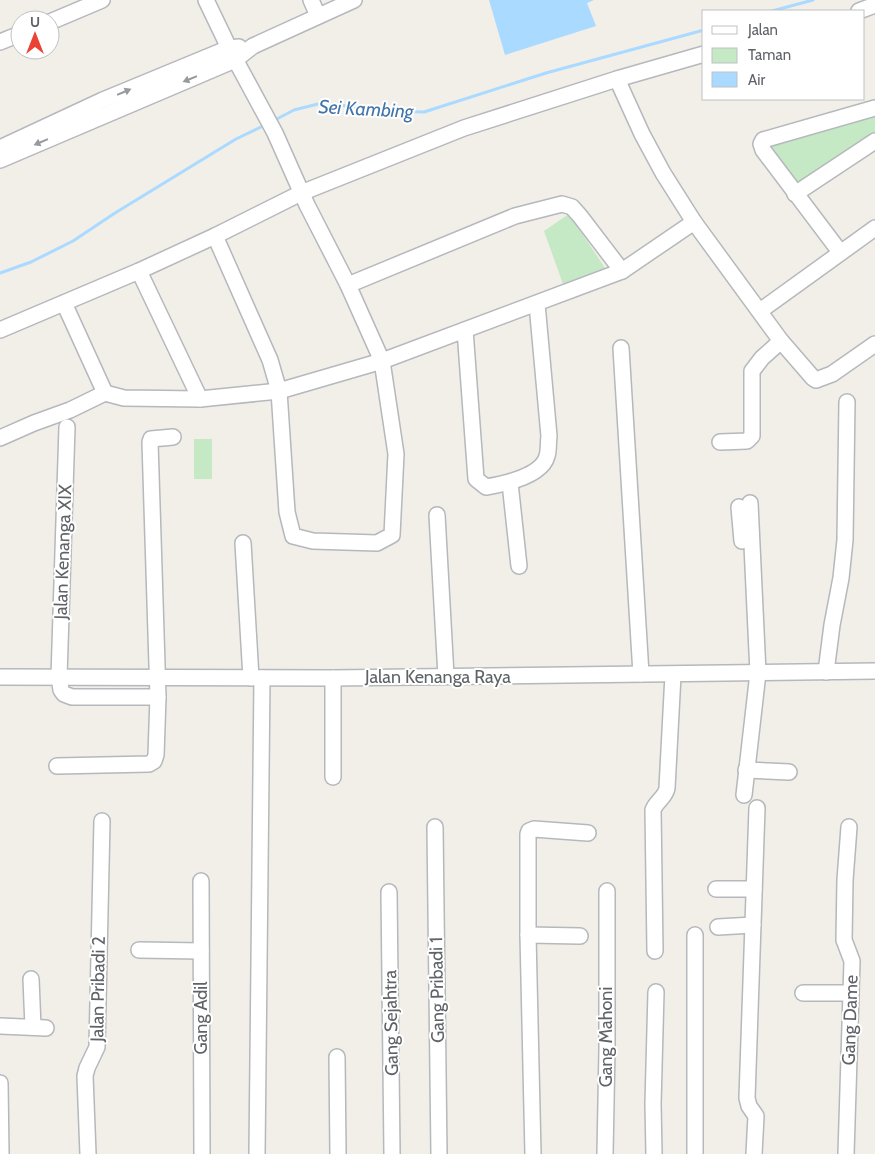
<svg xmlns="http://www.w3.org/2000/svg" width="875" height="1154" viewBox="0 0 875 1154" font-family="Cabin,sans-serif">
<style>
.green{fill:#c5e8c5}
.water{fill:#aadaff}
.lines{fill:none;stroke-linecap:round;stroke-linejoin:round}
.stream{stroke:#aadaff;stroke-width:3}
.minor-casing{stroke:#b5b8bc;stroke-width:18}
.minor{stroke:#fff;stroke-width:15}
.oneway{fill:#979a9d}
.labels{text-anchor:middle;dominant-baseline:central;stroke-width:4;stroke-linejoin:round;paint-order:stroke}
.street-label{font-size:18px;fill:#5f6368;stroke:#fff}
.water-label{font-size:19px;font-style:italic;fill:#4174aa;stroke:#fff}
</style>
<rect width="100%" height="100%" fill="#f1efe8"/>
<g class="green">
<polygon points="875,112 875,140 796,191 763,143"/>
<polygon points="569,214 605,268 563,284 544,231"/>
<rect x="194" y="439" width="18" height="40"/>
</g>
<polygon class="water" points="489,0 594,0 587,3 596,26 505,55"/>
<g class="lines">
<g class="stream">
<polyline points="772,11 813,0"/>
<polyline points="273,121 294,110 322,103 387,111 424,112 546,73 704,30"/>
<polyline points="0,273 31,262 73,241 115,213 236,139 265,125"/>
</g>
<g class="minor-casing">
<g id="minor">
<polyline points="206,0 229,48 275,133 307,205 348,285 382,361 396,454 392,535 377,543 313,541 293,536 287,512 279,391 270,360 215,236"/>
<polyline points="311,0 318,16"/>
<polyline points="859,11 875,5"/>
<polyline points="50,22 102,0"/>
<polyline points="0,42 20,34"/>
<polyline points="617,79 642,134 663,173 694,222 781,341 813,378 816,380 832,374 875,344"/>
<polyline points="0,148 103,100 229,48 239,47"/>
<polyline points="0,160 235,60 253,46 354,0"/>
<polyline points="795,194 875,141"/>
<polyline points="840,252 763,150 761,144 763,140 875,108"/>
<polyline points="139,271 200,399"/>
<polyline points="348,285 515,216 562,204 572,207 580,216 622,271"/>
<polyline points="64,303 105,393 124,398 200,399 279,391 382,361 622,271 694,222"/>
<polyline points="760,311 875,228"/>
<polyline points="0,330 139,271 215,236 301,193 464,128 617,79 704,54"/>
<path d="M465,330L476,479L486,487C504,484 542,476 547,456C549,450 548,442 549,436L537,304"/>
<polyline points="621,348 641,674"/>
<polyline points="67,427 59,677 61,690 64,694 72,697 158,697"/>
<polyline points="0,438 34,423 70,410 105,393"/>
<polyline points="720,442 747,441 752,436 752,371 762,358 781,341"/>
<polyline points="510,483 519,566"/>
<polyline points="739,507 742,541"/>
<polyline points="437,515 446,676"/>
<polyline points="243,543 251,678"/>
<polyline points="826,672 832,625 841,578 845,540 847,402"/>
<polyline points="0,677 333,678 875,671"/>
<polyline points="333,678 333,777"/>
<polyline points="57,766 149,764 154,761 156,755 158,697 150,442 151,439 173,437"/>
<polyline points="746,770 789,772"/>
<polyline points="744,795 758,673 750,503"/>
<polyline points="435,827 439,1154"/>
<polyline points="201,881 202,1154"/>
<polyline points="716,889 754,889"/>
<polyline points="389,892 392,1154"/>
<polyline points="718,927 753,925"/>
<polyline points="528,935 580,936"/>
<polyline points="139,950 201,951"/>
<path d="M655,951L653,810C656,801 666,797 667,788L673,675"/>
<polyline points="31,979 33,1027"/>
<polyline points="803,993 851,993"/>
<polyline points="0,1026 46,1028"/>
<polyline points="337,1057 338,1154"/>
<polyline points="0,1083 1,1154"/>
<polyline points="88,1154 85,1076 87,1068 97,1047 102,821"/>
<polyline points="257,1154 262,678"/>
<polyline points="533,1154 528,935 528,834 529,831 534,829 588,833"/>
<polyline points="605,1154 607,1049 607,891"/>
<polyline points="654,1154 653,1104 656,992"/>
<polyline points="695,1154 695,935"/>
<polyline points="754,1154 756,1116 749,1106 747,1098 757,808"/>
<polyline points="846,1154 852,961 844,940 845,880 849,827"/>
</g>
</g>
<use href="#minor" class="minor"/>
</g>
<defs><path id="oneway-solid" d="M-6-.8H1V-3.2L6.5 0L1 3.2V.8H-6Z" transform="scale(1.25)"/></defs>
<g class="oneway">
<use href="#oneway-solid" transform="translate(190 79) rotate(158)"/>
<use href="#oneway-solid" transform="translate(124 92) rotate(-23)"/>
<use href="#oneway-solid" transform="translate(41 142) rotate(157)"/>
</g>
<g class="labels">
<g class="street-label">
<text transform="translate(63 552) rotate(-88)">Jalan Kenanga XIX</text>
<text x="438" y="677">Jalan Kenanga Raya</text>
<text transform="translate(98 989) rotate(-89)">Jalan Pribadi 2</text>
<text transform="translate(437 990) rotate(-91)">Gang Pribadi 1</text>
<text transform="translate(201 1018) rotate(-90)">Gang Adil</text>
<text transform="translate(850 1020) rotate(-88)">Gang Dame</text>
<text transform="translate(391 1023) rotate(-91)">Gang Sejahtra</text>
<text transform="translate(606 1037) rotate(-90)">Gang Mahoni</text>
</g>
<g class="water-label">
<text transform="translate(366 109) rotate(3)">Sei Kambing</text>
</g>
</g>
<rect x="702" y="10" width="162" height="90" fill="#ffffff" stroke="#bfc1c3"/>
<rect x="712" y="26" width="25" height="8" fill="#ffffff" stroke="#bfc1c3"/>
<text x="748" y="35" font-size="15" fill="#5f6368">Jalan</text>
<rect x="712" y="48" width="25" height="15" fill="#c5e8c5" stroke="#bfc1c3"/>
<text x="748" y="60" font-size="15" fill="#5f6368">Taman</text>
<rect x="712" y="72" width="25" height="15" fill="#aadaff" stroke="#bfc1c3"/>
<text x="748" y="85" font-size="15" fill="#5f6368">Air</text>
<g transform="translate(35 35)"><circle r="24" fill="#ffffff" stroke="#bfc1c3"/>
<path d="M0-4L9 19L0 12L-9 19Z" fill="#ea4335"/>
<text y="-8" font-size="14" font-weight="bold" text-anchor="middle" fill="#5f6368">U</text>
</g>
</svg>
